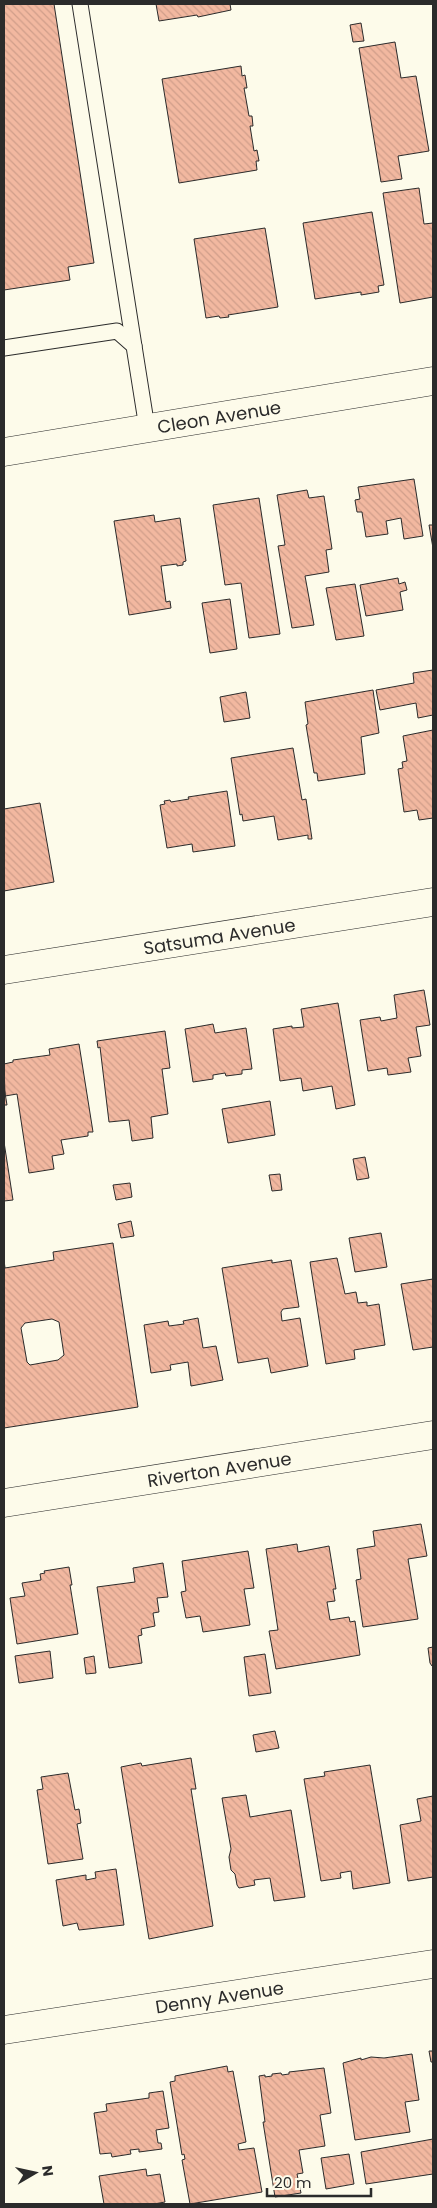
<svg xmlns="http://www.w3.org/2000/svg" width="437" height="2208" viewBox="0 0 437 2208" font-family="Poppins,sans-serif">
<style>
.building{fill:url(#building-back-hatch);stroke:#2b2b2b;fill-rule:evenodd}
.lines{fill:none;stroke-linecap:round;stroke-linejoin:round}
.service-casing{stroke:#2b2b2b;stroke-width:17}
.minor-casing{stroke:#2b2b2b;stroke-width:29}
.service{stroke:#fdfbea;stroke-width:15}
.minor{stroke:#fdfbea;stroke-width:28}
.labels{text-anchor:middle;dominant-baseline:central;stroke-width:4;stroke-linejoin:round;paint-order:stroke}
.street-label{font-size:18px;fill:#2b2b2b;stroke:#fdfbea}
</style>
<defs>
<pattern id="building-back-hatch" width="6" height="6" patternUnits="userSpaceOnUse" patternTransform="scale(1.25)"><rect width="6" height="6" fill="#f2b8a0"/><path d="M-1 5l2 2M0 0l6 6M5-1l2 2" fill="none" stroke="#d09e8a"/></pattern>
</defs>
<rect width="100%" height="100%" fill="#fdfbea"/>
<g class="building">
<polygon points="4,4 54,4 94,263 68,267 70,280 4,290"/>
<polygon points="156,4 230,4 231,10 198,17 197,15 159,21"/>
<polygon points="361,23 364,41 353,42 350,25"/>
<polygon points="395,42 401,78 416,76 429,151 398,156 402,179 381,182 359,48"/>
<polygon points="241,66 242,76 245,75 247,88 244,88 249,116 252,116 253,126 250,126 254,151 257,150 259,161 256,161 257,170 179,183 162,79"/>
<polygon points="419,188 424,224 433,223 433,297 400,303 383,193"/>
<polygon points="372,212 384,285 378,286 379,292 361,295 361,292 315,299 303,223"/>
<polygon points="265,228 278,307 228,315 229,317 220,318 219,316 206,318 194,239"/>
<polygon points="414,479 423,536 404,539 401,518 386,521 388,534 366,537 362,512 357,512 355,500 360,499 358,487"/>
<polygon points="307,490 309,498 324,496 332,549 326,550 329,572 305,576 314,625 292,628 278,546 285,545 277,495"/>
<polygon points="259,498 280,634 249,638 241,583 225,585 213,505"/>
<polygon points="154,515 155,522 180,518 186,561 183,562 183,565 177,566 177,564 161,566 166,602 170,601 171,608 129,615 114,521"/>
<polygon points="429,525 433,525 433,548"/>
<polygon points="398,578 399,584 405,582 407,590 400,592 403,610 366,616 360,585"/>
<polygon points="355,584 364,636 336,640 326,588"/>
<polygon points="230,599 237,649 210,653 202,603"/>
<polygon points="433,670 433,715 418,718 416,703 380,710 376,690 414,683 413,673"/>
<polygon points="373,690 379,733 361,737 365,774 318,781 317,773 314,773 306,725 308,724 305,702"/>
<polygon points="246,692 250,718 224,722 220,697"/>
<polygon points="433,730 433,818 419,820 417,810 404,812 398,769 403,768 402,762 407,761 403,736"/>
<polygon points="293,748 302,800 306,799 312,839 308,839 308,835 278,840 274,816 243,821 242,814 240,815 231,758"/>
<polygon points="227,791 235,846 193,852 192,844 167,848 160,805 165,804 164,801 170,800 171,802 189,799 188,797"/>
<polygon points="40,803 54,882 4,891 4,809"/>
<polygon points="424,990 430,1025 416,1027 421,1056 408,1058 411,1072 388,1075 387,1068 368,1071 360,1020 380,1017 381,1021 397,1018 394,995"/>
<polygon points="338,1003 355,1105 336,1109 332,1086 303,1091 301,1078 280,1081 273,1029 292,1026 292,1028 304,1027 301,1009"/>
<polygon points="213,1024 215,1033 246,1028 252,1069 242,1070 242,1074 226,1076 225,1073 213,1075 213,1079 193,1082 185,1029"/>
<polygon points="165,1031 170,1068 162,1069 168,1114 151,1117 153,1138 132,1141 129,1120 109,1122 100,1047 98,1048 97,1041"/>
<polygon points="79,1044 93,1132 88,1132 88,1136 61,1140 64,1154 52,1156 54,1169 29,1173 17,1094 5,1096 4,1064 13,1062 13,1060 50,1055 49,1049"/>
<polygon points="4,1087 7,1105 4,1105"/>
<polygon points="270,1101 275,1135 228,1143 222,1109"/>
<polygon points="4,1142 13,1200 4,1201"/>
<polygon points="365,1157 369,1178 357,1180 353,1159"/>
<polygon points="280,1174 282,1190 272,1191 269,1175"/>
<polygon points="130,1183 132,1197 116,1200 113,1185"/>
<polygon points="131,1221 134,1236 121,1238 118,1224"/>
<polygon points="381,1233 387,1267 355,1272 349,1238"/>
<path d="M113,1243L138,1407L4,1428V1260L5,1268L54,1260L53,1252ZM52,1319L59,1322L64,1355L58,1360L30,1365L27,1362L21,1328L25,1323Z"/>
<polygon points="337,1258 345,1294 356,1292 358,1303 367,1302 367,1306 379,1304 385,1345 354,1350 355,1359 326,1364 310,1262"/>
<polygon points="272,1260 272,1263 291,1260 299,1307 283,1309 281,1312 282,1321 300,1318 308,1366 271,1373 268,1358 238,1363 222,1268"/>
<polygon points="433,1279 433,1347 413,1350 401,1284"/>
<polygon points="198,1318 203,1348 216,1346 223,1380 191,1386 188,1362 170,1365 171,1370 151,1373 144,1325 168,1321 169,1326 184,1324 183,1321"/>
<polygon points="421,1524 427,1556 408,1559 418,1619 363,1627 356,1580 361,1579 357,1549 375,1546 373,1531"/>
<polygon points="297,1544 298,1552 329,1546 336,1589 333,1589 335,1601 327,1602 330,1620 349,1617 350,1622 355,1621 360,1655 276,1669 269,1631 278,1630 266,1549"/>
<polygon points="248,1551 254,1588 244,1589 250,1625 203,1632 200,1616 186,1618 181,1592 186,1591 182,1561"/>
<polygon points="163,1563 168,1597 157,1598 159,1612 153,1613 155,1626 141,1629 142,1635 138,1636 142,1663 109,1668 97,1587 135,1582 133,1568"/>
<polygon points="69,1567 72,1585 70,1585 78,1634 17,1644 10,1598 25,1596 22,1583 41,1580 40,1574 45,1573 44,1571"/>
<polygon points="433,1647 433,1666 432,1666 430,1663 428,1648"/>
<polygon points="50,1651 53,1678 19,1683 15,1656"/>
<polygon points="265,1654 271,1693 249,1696 244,1657"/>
<polygon points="94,1656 96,1673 86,1674 84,1658"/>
<polygon points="275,1731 279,1748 256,1752 253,1735"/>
<polygon points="191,1758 196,1789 191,1789 213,1926 149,1939 121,1767 141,1763 142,1766"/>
<polygon points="370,1765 390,1883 353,1889 351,1871 340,1873 341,1878 321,1881 304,1779 325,1776 324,1772"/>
<polygon points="68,1773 75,1810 79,1809 81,1823 77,1824 83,1859 48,1864 37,1790 43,1789 41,1777"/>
<polygon points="246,1795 250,1817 291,1810 305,1897 274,1901 270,1878 254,1880 255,1885 239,1888 237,1885 235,1874 231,1870 229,1857 231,1849 222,1798"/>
<polygon points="433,1796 433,1877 408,1881 400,1825 421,1821 417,1799"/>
<polygon points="116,1869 124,1925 79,1930 77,1923 63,1926 56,1880 86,1875 86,1880 96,1878 95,1872"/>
<polygon points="429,2051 433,2051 433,2062 431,2062"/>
<polygon points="412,2054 419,2100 405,2102 410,2132 355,2140 343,2063 361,2058 361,2060 371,2057 384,2058"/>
<polygon points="227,2066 228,2072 233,2071 246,2142 238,2144 239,2150 254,2148 262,2192 190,2204 182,2160 185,2159 184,2154 182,2155 170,2082 175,2081 175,2076"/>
<polygon points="324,2068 331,2113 320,2115 325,2146 299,2150 303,2173 297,2174 301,2193 275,2197 263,2122 265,2122 259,2076 265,2075 265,2077 272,2076 272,2074 281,2073 282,2075 289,2074 289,2072"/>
<polygon points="163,2091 169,2128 156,2130 158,2143 161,2143 162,2149 139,2152 139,2149 130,2150 131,2154 112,2157 111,2153 100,2154 94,2113 107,2111 106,2104 149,2098 149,2093"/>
<polygon points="433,2139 433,2174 366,2184 361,2152"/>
<polygon points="349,2154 354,2184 326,2189 321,2158"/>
<polygon points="146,2169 147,2176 160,2174 165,2202 154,2204 104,2204 99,2176"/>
</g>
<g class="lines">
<g class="service-casing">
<g id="service">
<polyline points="80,4 134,346"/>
<polyline points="4,348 117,331 134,346 147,428"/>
</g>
</g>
<g class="minor-casing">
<g id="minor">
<path id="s1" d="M4,452L433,381"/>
<path id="s2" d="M4,970L433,902"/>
<path id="s3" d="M4,1503L433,1435"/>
<path id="s4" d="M4,2030L433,1964"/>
</g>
</g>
<use href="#service" class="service"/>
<use href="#minor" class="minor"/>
</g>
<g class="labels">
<g class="street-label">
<text stroke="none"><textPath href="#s1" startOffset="218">Cleon Avenue</textPath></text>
<text stroke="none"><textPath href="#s2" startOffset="218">Satsuma Avenue</textPath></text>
<text stroke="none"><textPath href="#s3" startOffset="218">Riverton Avenue</textPath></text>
<text stroke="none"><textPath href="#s4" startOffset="218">Denny Avenue</textPath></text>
</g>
</g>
<rect width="437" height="2208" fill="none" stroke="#2b2b2b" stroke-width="10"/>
<g transform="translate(35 2173) rotate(81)" stroke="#fdfbea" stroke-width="4" paint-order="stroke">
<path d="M0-4L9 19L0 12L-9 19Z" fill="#2b2b2b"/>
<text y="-8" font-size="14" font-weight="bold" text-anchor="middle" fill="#2b2b2b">N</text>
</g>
<path d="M267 2188v8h104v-8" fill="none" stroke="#2b2b2b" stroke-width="2.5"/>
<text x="274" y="2188" font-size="15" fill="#2b2b2b" stroke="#fdfbea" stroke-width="4" paint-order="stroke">20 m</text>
</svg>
